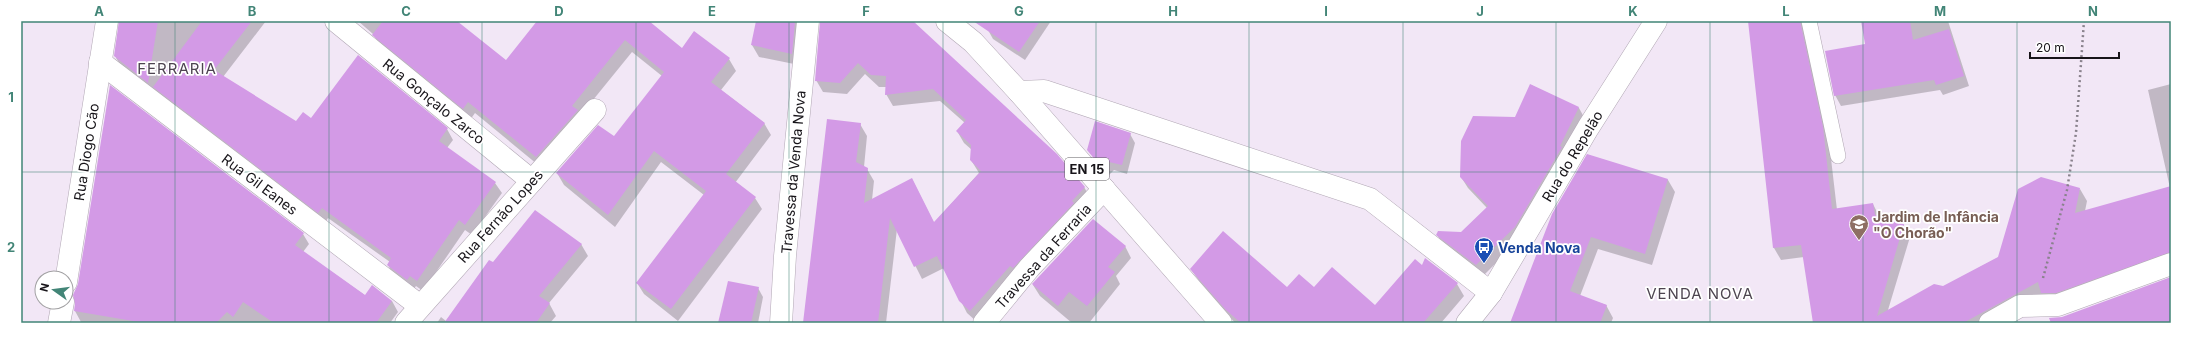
<svg xmlns="http://www.w3.org/2000/svg" width="2192" height="344" viewBox="0 0 2192 344" font-family="Inter,sans-serif">
<style>
.shadow{fill:#0003}
.building{fill:#d39ae6}
.lines{fill:none;stroke-linecap:round;stroke-linejoin:round}
.service-casing{stroke:#b1a7b4;stroke-width:16}
.minor-casing{stroke:#b1a7b4;stroke-width:23}
.tertiary-casing{stroke:#b1a7b4;stroke-width:23}
.primary-casing{stroke:#b1a7b4;stroke-width:23}
.path{stroke:#89828c;stroke-width:2.5;stroke-dasharray:2 3;stroke-linecap:butt}
.service{stroke:#fff;stroke-width:15}
.minor{stroke:#fff;stroke-width:22}
.tertiary{stroke:#fff;stroke-width:22}
.primary{stroke:#fff;stroke-width:22}
.grid{fill:none;stroke:#428577;stroke-width:1;stroke-opacity:0.55}
.labels{text-anchor:middle;dominant-baseline:central;stroke-width:3.5;stroke-linejoin:round;paint-order:stroke}
.shield{fill:#fff;stroke:#5d5a5e;stroke-width:1}
.shield-label{font-size:13px;font-weight:bold;fill:#171419}
.street-label{font-size:14px;fill:#171419;stroke:#fff}
.education-label{font-size:14px;font-weight:bold;fill:#785e54;stroke:#fff;text-anchor:start}
.transit-label{font-size:14px;font-weight:bold;fill:#164399;stroke:#fff;text-anchor:start}
.neighbourhood-label{font-size:15px;letter-spacing:1px;fill:#4d4450;stroke:#fff}
.neatline{fill:none;stroke:#428577;stroke-width:1.5}
.grid-label{font-size:13px;text-anchor:middle;font-weight:bold;fill:#428577}
</style>
<rect width="100%" height="100%" fill="#f2e7f6"/>
<g class="shadow">
<polygon points="119,21 266,21 223,77 297,123 311,119 447,129 453,140 447,148 495,183 502,193 472,235 465,230 423,291 416,286 413,290 394,276 388,265 390,262 328,218 325,223 123,69 116,58"/>
<polygon points="358,21 455,21 506,61 539,21 647,21 682,49 729,59 736,71 721,90 764,123 771,135 735,183 755,198 762,209 678,321 644,294 637,283 704,195 661,162 615,227 564,185 557,173 614,138 662,76 632,52 580,116 543,169 475,113 470,120 381,47 373,34"/>
<polygon points="757,21 813,21 799,65 759,57 752,45"/>
<polygon points="818,21 911,21 1084,187 1091,199 977,322 967,313 944,268 922,279 897,229 886,323 804,323 860,124 867,136 864,167 867,169 874,181 872,200 912,179 934,223 979,173 971,160 972,150 964,143 957,131 965,123 940,101 893,106 886,94 886,87 879,87 865,74 847,94 823,92 816,80 821,23"/>
<polygon points="994,21 1051,21 1025,60 993,39 988,30"/>
<polygon points="1749,21 1815,21 1837,210 1873,204 1880,218 1903,224 1910,237 1888,310 1943,287 1999,257 2080,189 2087,201 2085,211 2170,188 2148,90 2171,84 2171,265 1992,323 1814,323 1804,257 1781,260 1774,248"/>
<polygon points="1862,21 1948,21 1969,86 1943,95 1940,90 1841,106 1835,95 1866,45"/>
<polygon points="1531,85 1579,108 1585,119 1521,238 1483,276 1444,246 1437,235 1462,233 1487,208 1468,188 1461,177 1516,118"/>
<polygon points="1130,134 1135,143 1127,174 1114,170 1108,176 1088,150"/>
<polygon points="1588,155 1668,180 1675,192 1652,265 1598,249 1580,296 1606,305 1613,318 1611,323 1512,323"/>
<polygon points="303,234 309,244 303,252 366,296 392,301 398,312 390,323 89,323 81,322 75,311"/>
<polygon points="581,244 588,256 549,303 556,316 550,323 437,323 441,317 446,321 493,263"/>
<polygon points="1125,246 1131,258 1116,276 1120,284 1089,323 1072,323 1040,296 1033,285"/>
<polygon points="1422,267 1457,284 1464,296 1441,323 1235,323 1199,281 1191,269 1287,289 1314,289 1375,306"/>
<polygon points="758,288 763,297 758,323 720,323"/>
</g>
<g class="building">
<polygon points="119,21 158,21 148,83 114,56"/>
<polygon points="202,21 252,21 214,70 296,121 303,112 311,118 358,55 448,128 439,141 496,182 465,225 459,220 417,281 410,276 407,280 387,265 391,258 322,208 318,213 153,87"/>
<polygon points="383,21 457,21 506,60 537,21 649,21 682,48 694,31 730,58 711,82 765,123 726,174 756,197 671,309 636,283 706,191 654,151 608,215 556,173 598,125 614,136 664,72 625,40 572,106 578,110 536,157 468,102 463,109 372,35"/>
<polygon points="756,21 795,21 792,54 751,45"/>
<polygon points="820,21 913,21 1057,154 1085,187 1072,201 1074,203 1013,268 1010,266 970,311 959,301 937,256 914,267 890,218 878,323 803,323 827,119 861,123 856,162 868,168 864,203 912,178 934,222 981,171 970,160 971,145 956,131 966,120 933,89 885,95 886,76 871,75 858,63 840,83 815,81"/>
<polygon points="973,21 1040,21 1019,52"/>
<polygon points="1748,21 1800,21 1823,127 1832,209 1873,203 1875,215 1904,224 1877,316 1934,284 1943,286 1998,257 2018,189 2041,177 2080,188 2075,213 2171,186 2171,252 2056,293 2041,293 2038,282 1963,323 1813,323 1801,245 1773,248"/>
<polygon points="1861,21 1910,21 1913,40 1949,29 1964,76 1936,85 1934,80 1834,96 1825,51 1865,44"/>
<polygon points="1530,84 1579,107 1560,146 1562,147 1515,227 1476,265 1436,235 1438,231 1461,232 1488,206 1460,177 1461,141 1473,116 1515,117"/>
<polygon points="110,85 304,233 295,245 365,295 372,285 392,301 376,323 274,323 243,302 233,317 227,312 216,323 145,323 74,311 75,304 73,295 78,284"/>
<polygon points="1095,121 1131,133 1122,165 1109,162 1102,168 1087,150"/>
<polygon points="1587,154 1668,179 1645,254 1591,237 1570,291 1607,305 1600,323 1510,323 1552,214"/>
<polygon points="535,210 582,244 539,296 550,303 536,323 444,323 489,260 493,262"/>
<polygon points="1093,219 1126,246 1108,267 1115,272 1087,306 1069,292 1058,306 1032,284"/>
<polygon points="1223,231 1287,287 1299,274 1314,287 1332,267 1375,305 1415,259 1422,265 1425,258 1458,283 1423,323 1241,323 1226,310 1190,269"/>
<polygon points="2171,277 2171,323 2051,323 2049,318 2062,317"/>
<polygon points="728,281 759,287 751,323 718,323"/>
</g>
<g class="lines">
<g class="service-casing">
<polyline id="service" points="1809,21 1838,156"/>
</g>
<g class="minor-casing">
<g id="minor">
<polyline points="336,21 532,181"/>
<polyline points="100,62 420,306"/>
<polyline points="1019,92 1044,91 1370,199 1491,293"/>
<polyline points="66,282 107,21"/>
<polyline points="59,323 63,302"/>
<polyline points="406,323 595,110"/>
<polyline points="781,323 785,256 808,21"/>
<polyline points="984,323 1030,267 1104,189"/>
<polyline points="1990,323 2020,306 2058,305 2171,264"/>
</g>
</g>
<g class="tertiary-casing">
<polyline id="tertiary" points="1467,323 1491,293 1588,128 1656,21"/>
</g>
<g class="primary-casing">
<polyline id="primary" points="947,21 973,42 1019,92 1221,323"/>
</g>
<polyline class="path" points="2043,278 2067,190 2076,133 2084,21"/>
<use href="#service" class="service"/>
<use href="#minor" class="minor"/>
<use href="#tertiary" class="tertiary"/>
<use href="#primary" class="primary"/>
</g>
<path class="grid" d="M175,21V323M329,21V323M482,21V323M636,21V323M789,21V323M943,21V323M1096,21V323M1249,21V323M1403,21V323M1556,21V323M1710,21V323M1863,21V323M2017,21V323M21,172H2171"/>
<defs>
<g id="school-pin" transform="scale(1)"><path d="M0 17L-7.5 6A9.5 9.5 0 1 1 7.5 6Z" fill="#8d6e63" stroke="#fff"/><path d="M0-5L7-2L0 1L-7-2ZM-4 1L0 2.5L4 1V4Q0 6-4 4Z" fill="#fff"/></g>
<g id="bus-pin" transform="scale(1)"><path d="M0 17L-7.5 6A9.5 9.5 0 1 1 7.5 6Z" fill="#1a4fb4" stroke="#fff"/><path d="M-5-6H5V4H4V6H2V4H-2V6H-4V4H-5ZM-3.5-4V0h7V-4ZM-3.5 1.2v1.5H-2V1.2ZM2 1.2v1.5H3.5V1.2Z" fill="#fff"/></g>
</defs>
<g fill-rule="evenodd">
<use href="#school-pin" x="1859" y="224"/>
<use href="#bus-pin" x="1484" y="247"/>
</g>
<g class="labels">
<rect class="shield" x="1065" y="158" width="44" height="22" rx="3"/>
<g class="shield-label">
<text x="1087" y="169">EN 15</text>
</g>
<g class="street-label">
<text transform="translate(434 101) rotate(39)">Rua Gonçalo Zarco</text>
<text transform="translate(86 152) rotate(-81)">Rua Diogo Cão</text>
<text transform="translate(1572 156) rotate(-59)">Rua do Repelão</text>
<text transform="translate(793 172) rotate(-85)">Travessa da Venda Nova</text>
<text transform="translate(260 184) rotate(37)">Rua Gil Eanes</text>
<text transform="translate(500 216) rotate(-48)">Rua Fernão Lopes</text>
<text transform="translate(1043 256) rotate(-48)">Travessa da Ferraria</text>
</g>
<g class="education-label">
<text x="1873" y="216">Jardim de Infância<tspan x="1873" dy="16">"O Chorão"</tspan></text>
</g>
<g class="transit-label">
<text x="1498" y="247">Venda Nova</text>
</g>
<g class="neighbourhood-label">
<text x="177" y="68">FERRARIA</text>
<text x="1700" y="293">VENDA NOVA</text>
</g>
</g>
<rect width="2192" height="344" fill="none" stroke="#ffffff" stroke-width="44"/>
<g transform="translate(54 290) rotate(284)"><circle r="19" fill="#ffffff" stroke="#a2a1a3"/>
<path d="M0-3L7 15L0 10L-7 15Z" fill="#428577"/>
<text y="-6" font-size="11" font-weight="bold" text-anchor="middle" fill="#171419">N</text>
</g>
<path d="M2030 52v6h89v-6" fill="none" stroke="#171419" stroke-width="2"/>
<text x="2036" y="52" font-size="12" fill="#171419" stroke="#ffffff" stroke-width="3" paint-order="stroke">20 m</text>
<rect x="22" y="22" width="2148" height="300" class="neatline"/>
<g class="grid-label">
<text x="99" y="16">A</text>
<text x="252" y="16">B</text>
<text x="406" y="16">C</text>
<text x="559" y="16">D</text>
<text x="712" y="16">E</text>
<text x="866" y="16">F</text>
<text x="1019" y="16">G</text>
<text x="1173" y="16">H</text>
<text x="1326" y="16">I</text>
<text x="1480" y="16">J</text>
<text x="1633" y="16">K</text>
<text x="1786" y="16">L</text>
<text x="1940" y="16">M</text>
<text x="2093" y="16">N</text>
<text x="11" y="102">1</text>
<text x="11" y="252">2</text>
</g>
</svg>
